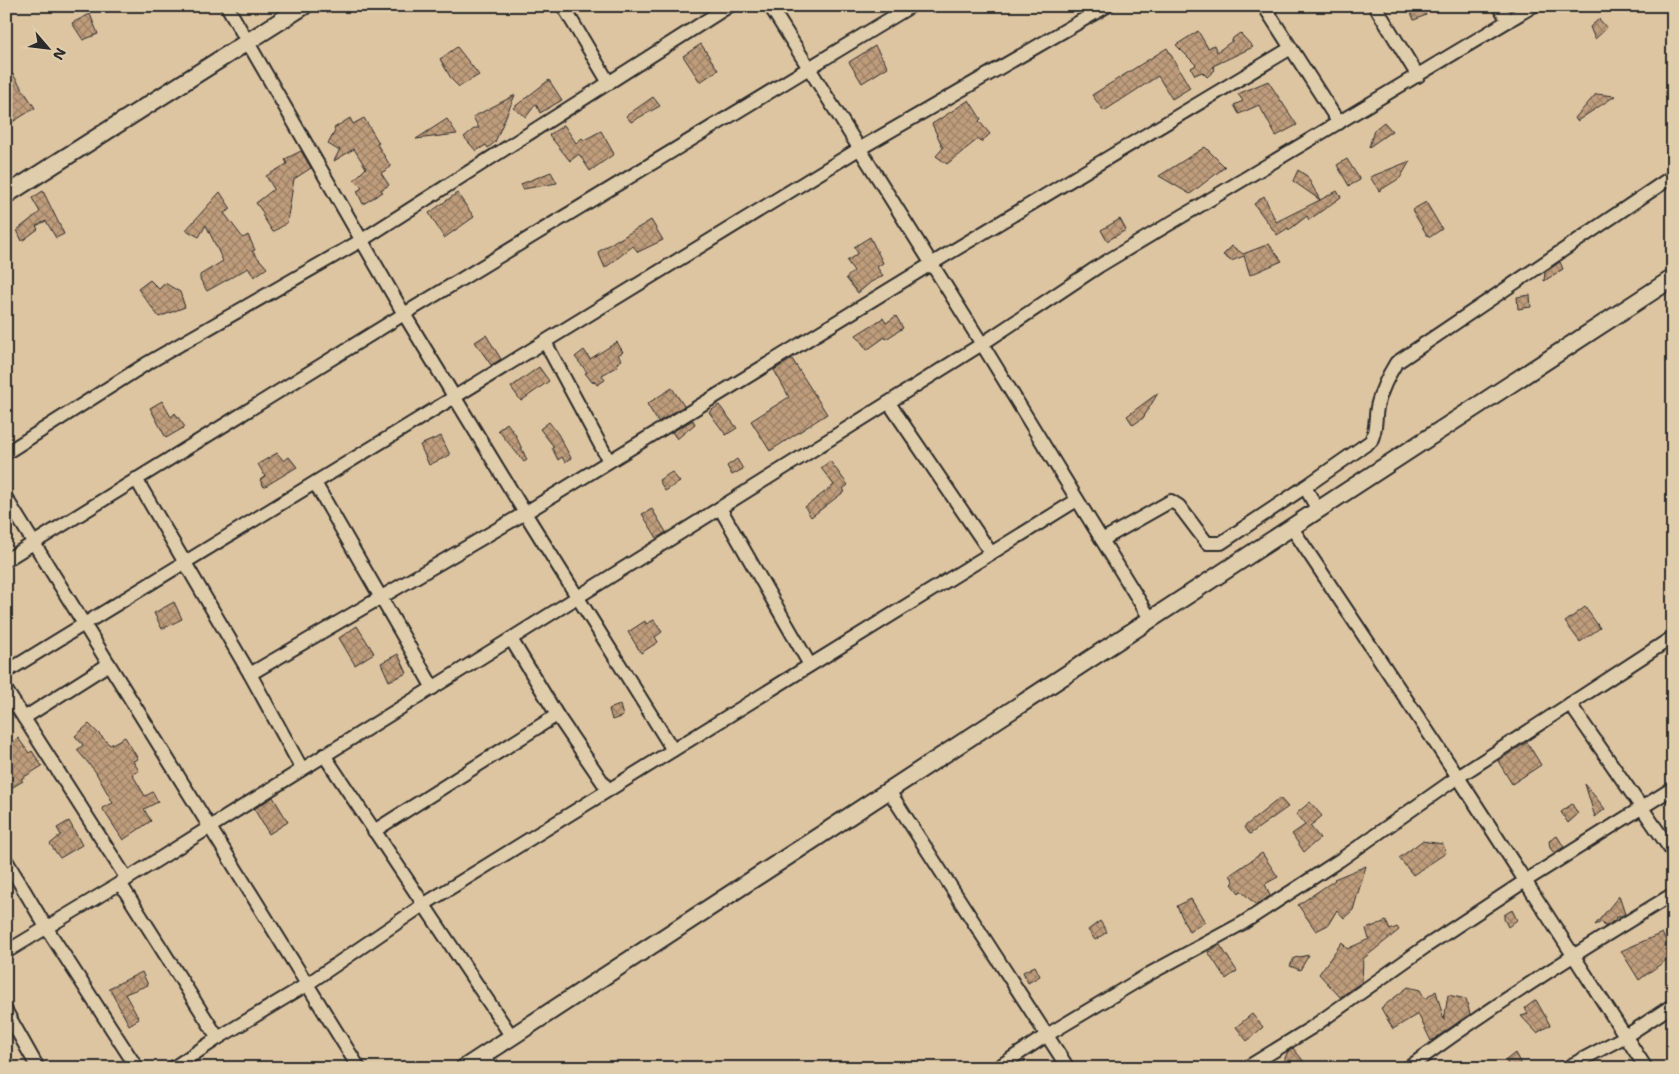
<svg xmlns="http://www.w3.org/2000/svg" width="1679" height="1074" viewBox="0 0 1679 1074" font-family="'Shantell Sans',sans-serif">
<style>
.building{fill:url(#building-cross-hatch);stroke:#2b2b2b}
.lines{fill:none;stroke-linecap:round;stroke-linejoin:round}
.minor-casing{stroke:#2b2b2b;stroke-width:16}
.tertiary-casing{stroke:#2b2b2b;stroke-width:20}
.minor{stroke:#e0cdab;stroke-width:12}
.tertiary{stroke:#e0cdab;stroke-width:16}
</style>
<defs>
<pattern id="building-cross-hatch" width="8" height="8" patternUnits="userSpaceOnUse" patternTransform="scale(1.25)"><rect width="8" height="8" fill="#bf9d7c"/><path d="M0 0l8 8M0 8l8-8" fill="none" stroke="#9b8066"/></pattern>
</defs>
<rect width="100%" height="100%" fill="#dec5a2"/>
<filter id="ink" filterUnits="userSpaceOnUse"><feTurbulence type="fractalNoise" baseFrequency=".02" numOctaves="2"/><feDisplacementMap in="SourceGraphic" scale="10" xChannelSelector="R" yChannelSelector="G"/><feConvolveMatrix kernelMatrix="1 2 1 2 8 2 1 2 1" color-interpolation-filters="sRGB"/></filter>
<g filter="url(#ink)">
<g class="building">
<polygon points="1419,6 1422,6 1426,15 1414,20 1410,10"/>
<polygon points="90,14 98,34 83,40 72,23"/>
<polygon points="1599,19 1607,28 1595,39 1590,27"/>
<polygon points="1198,31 1208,48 1214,45 1217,52 1232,41 1233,38 1240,33 1253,47 1213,66 1215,70 1207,77 1202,72 1195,75 1191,68 1196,65 1176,45"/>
<polygon points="701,44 718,70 700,82 683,56"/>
<polygon points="875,46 888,67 862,83 849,62"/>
<polygon points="457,47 479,75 459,87 452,80 440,59"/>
<polygon points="1167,48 1190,88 1172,99 1158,76 1104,111 1092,95"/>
<polygon points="6,64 35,108 6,126"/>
<polygon points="549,80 562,100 540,113 536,104 526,117 513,108"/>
<polygon points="1268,81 1297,125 1276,136 1259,105 1239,114 1234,105 1243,101 1238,94"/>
<polygon points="1596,94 1615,96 1577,121 1575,118"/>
<polygon points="515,95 495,142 488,148 486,145 476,151 464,137 475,128 479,128 473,117"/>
<polygon points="653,97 660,106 631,122 626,116"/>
<polygon points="969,100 981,119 979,121 990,134 981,142 978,139 947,164 936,156 943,148 932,124"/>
<polygon points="350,118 353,124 364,118 379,143 377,144 391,167 381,173 389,185 381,190 383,192 363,204 357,191 362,188 354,180 366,168 354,149 334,161 340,149 338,150 328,144 335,131 334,128"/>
<polygon points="447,119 457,134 416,139"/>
<polygon points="1384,122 1392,131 1369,147 1374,130"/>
<polygon points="564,125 576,143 582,138 584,140 601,131 614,154 590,171 579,154 570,161 549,135"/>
<polygon points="1205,147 1225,167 1190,194 1159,176"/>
<polygon points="301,151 311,168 294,179 287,223 273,232 262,215 264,214 256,203 274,189 266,176 287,164 285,159"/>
<polygon points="1347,159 1360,180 1349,186 1337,165"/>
<polygon points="1410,161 1400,178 1379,191 1370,177"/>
<polygon points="1298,170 1307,176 1320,200 1337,191 1341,197 1309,220 1307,216 1289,230 1288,228 1277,235 1254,204 1264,196 1276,222 1320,200 1293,181"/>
<polygon points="551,172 557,183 523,189 521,184"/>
<polygon points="43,191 64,234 56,238 46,221 36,226 38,229 22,241 17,230 40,212 32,198"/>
<polygon points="220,192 231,209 224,213 243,238 248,235 255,250 252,251 267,268 254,277 248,268 207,291 200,279 200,275 223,261 206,225 199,237 186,230"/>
<polygon points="457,193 474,217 444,238 429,213"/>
<polygon points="1426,202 1442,229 1430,237 1428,235 1427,235 1412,210"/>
<polygon points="1120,219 1126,230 1107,241 1101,230"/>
<polygon points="651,220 663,240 638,252 633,246 605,268 598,252 618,239 618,240"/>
<polygon points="870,237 883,263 877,267 883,276 871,282 858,293 846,278 854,271 847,261 858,253 854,247"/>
<polygon points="1269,244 1282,261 1250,275 1244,256 1231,261 1223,255 1232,246 1243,254"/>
<polygon points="1560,262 1563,269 1544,281 1545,272"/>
<polygon points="150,280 159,289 165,283 180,292 185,307 159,317 138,289"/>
<polygon points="1530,295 1531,307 1518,309 1517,297"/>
<polygon points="896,316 903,328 886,339 885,337 867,350 856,335 883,318 886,323"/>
<polygon points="486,335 501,359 491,365 475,342"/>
<polygon points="617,342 623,352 618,355 622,360 617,363 618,366 602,375 605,380 597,385 594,381 592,382 585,373 587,372 575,357 584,350 590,359"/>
<polygon points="792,359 827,414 770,451 751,421 789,397 774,370"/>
<polygon points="539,367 549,381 521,401 511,387"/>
<polygon points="672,388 684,406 658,422 647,404"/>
<polygon points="1158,393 1143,418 1133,425 1127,416"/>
<polygon points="162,401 171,417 175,413 185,427 166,438 150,408"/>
<polygon points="719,405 737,428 726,435 709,412"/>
<polygon points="693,420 695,424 677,439 672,432"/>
<polygon points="549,422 558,434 571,458 565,462 562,457 558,460 552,448 554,447 540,429"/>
<polygon points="507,423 515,434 527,460 524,462 498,430"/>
<polygon points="441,436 450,455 429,465 420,445"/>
<polygon points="277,453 284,461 289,457 297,467 264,487 260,480 265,476 258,464"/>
<polygon points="737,459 743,469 732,475 727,466"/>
<polygon points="830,461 848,485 843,489 845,491 811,517 805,507 834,485 821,468"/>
<polygon points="672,472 680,482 665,491 659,480"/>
<polygon points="652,509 666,532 657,538 642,514"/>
<polygon points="174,602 182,619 162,629 154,613"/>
<polygon points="1585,607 1600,628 1580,642 1565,622"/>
<polygon points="654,620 662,632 655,637 658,642 641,653 628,632 645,621 646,624"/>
<polygon points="357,626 374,653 355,665 339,638"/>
<polygon points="398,654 407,673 389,681 381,663"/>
<polygon points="620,705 623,716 612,720 609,709"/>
<polygon points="89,724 110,745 125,737 138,759 133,761 139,771 132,774 145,796 153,792 158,802 144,809 151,821 123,840 102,808 113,803 95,771 77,750 83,745 75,736"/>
<polygon points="18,738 29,753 32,751 42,766 21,779 23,781 6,791 6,747"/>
<polygon points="1527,742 1541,765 1512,784 1498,761"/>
<polygon points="1585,784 1605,809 1595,817"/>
<polygon points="273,797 288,822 269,834 254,809"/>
<polygon points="1280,798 1288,807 1250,834 1244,827"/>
<polygon points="1310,802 1322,816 1310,826 1320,838 1304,852 1292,834 1305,825 1296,814"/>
<polygon points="1572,804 1578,814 1568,823 1561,812"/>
<polygon points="69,821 82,845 60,858 50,844 61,835 57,828"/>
<polygon points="1557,836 1564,847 1554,853 1550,848 1549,841"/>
<polygon points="1422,841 1443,844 1446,853 1413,875 1399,858"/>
<polygon points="1262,853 1278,877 1265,884 1270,896 1256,905 1241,891 1239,893 1232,884 1234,882 1230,875"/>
<polygon points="1366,866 1353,910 1344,918 1337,910 1328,925 1316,931 1298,905 1335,880 1334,879"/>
<polygon points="1619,896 1625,914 1616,918 1615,920 1605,927 1602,922 1595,925"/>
<polygon points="1191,899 1205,922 1189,932 1177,906"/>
<polygon points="1512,910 1517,920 1508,927 1504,919 1504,915"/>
<polygon points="1100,921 1107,932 1095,940 1088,930"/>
<polygon points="1386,921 1390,930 1397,927 1399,930 1363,959 1362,982 1340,997 1319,974 1342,942 1347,949 1369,939 1366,929"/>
<polygon points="1662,933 1673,955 1639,980 1621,951"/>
<polygon points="1220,945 1237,971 1226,979 1208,952"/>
<polygon points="1309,955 1300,970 1290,966 1294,958"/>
<polygon points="1035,966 1040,976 1028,983 1023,972"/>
<polygon points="142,972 148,985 125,994 139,1019 129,1025 109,988"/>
<polygon points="1408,987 1420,990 1425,999 1436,991 1444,1020 1448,995 1466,999 1470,1014 1431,1041 1418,1014 1393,1029 1381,1008"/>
<polygon points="1536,1000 1550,1025 1537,1033 1521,1016 1528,1014 1525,1008"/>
<polygon points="1252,1014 1263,1027 1247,1041 1236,1027"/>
<polygon points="1293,1048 1309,1068 1288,1068 1285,1063 1285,1058 1288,1051"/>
<polygon points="1515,1053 1523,1068 1509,1068 1506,1060"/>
</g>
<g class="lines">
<g class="minor-casing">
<g id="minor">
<polyline points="227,6 404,314 525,513 673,750"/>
<polyline points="563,6 609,83"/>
<polyline points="770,6 982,344 1151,620"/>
<polyline points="1264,6 1339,123"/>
<polyline points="1375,6 1418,76"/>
<polyline points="1499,6 1508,21"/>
<polyline points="545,342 609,461"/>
<polyline points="889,403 991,553"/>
<polyline points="6,453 146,364 362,240 729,6"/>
<polyline points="136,479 250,674 302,769"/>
<polyline points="315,483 433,688"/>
<polyline points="6,498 359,1068"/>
<polyline points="720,508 810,665"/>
<path d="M1318,510L1305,487L1371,441C1378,426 1374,417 1378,403C1382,388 1388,376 1396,363L1673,176"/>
<polyline points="1292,528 1458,777 1646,1068"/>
<polyline points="1102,540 1171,501 1179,506 1207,543 1221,543 1305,487"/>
<polyline points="6,560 404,314 911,6"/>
<polyline points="511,639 557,715 608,790"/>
<polyline points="6,672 859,149 1107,6"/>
<polyline points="250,674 525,513 931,264 1291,48"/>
<polyline points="6,690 127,879"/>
<polyline points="1570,704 1673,853"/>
<polyline points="24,718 109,664"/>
<polyline points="324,755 512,1037"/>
<polyline points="889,791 1068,1068"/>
<polyline points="374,831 557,715"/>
<polyline points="6,860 46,927 137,1068"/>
<polyline points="120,883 218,1038"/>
<polyline points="6,952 127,879 982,344 1099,266 1533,6"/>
<polyline points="6,1011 38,1068"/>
<polyline points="483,1055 491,1068"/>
<polyline points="173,1068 218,1038 306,985 423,905 1077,500"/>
<polyline points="997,1068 1047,1035 1149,974 1243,923 1340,860 1458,777 1673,637"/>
<polyline points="1246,1068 1311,1028 1425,947 1525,881 1673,788"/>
<path d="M1408,1068C1493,1005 1583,949 1673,894"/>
<polyline points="1566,1068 1626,1036 1673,1005"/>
</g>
</g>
<g class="tertiary-casing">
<g id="tertiary">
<polyline points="6,195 304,6"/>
<polyline points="464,1068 1673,278"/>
</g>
</g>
<use href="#minor" class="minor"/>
<use href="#tertiary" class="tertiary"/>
</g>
</g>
<rect width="1679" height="1074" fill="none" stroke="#e0cdab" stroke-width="25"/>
<rect x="12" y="12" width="1654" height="1049" fill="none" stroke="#2b2b2b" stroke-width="2" filter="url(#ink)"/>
<g transform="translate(48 48) rotate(118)" stroke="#e0cdab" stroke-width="4" paint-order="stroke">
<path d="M0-4L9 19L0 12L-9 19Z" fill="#2b2b2b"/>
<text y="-8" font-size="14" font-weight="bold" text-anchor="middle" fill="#2b2b2b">N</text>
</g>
</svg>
